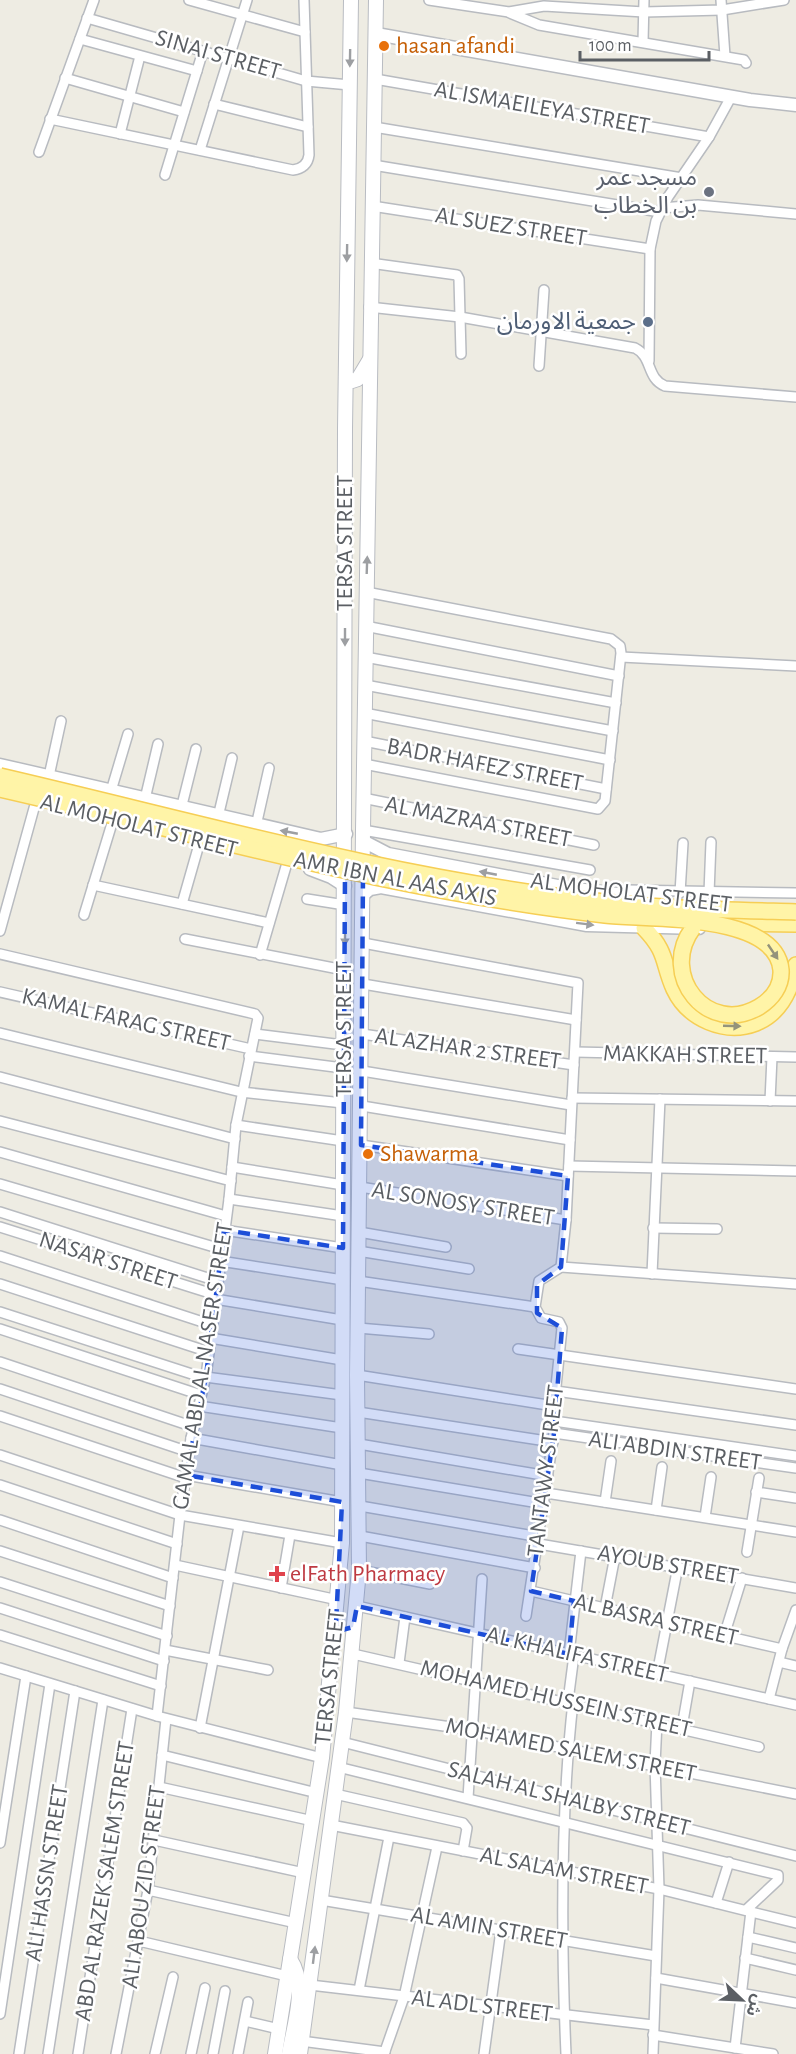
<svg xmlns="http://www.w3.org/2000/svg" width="796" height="2054" viewBox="0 0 796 2054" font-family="'Alegreya Sans','Noto Sans Arabic',sans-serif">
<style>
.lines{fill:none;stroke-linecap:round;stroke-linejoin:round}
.minor-casing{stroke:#b8bbc0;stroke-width:12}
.tertiary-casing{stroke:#b8bbc0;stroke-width:15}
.secondary-casing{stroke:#b9bcc2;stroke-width:16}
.primary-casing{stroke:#f6ce55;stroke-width:18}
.minor{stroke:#fff;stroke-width:9}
.tertiary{stroke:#fff;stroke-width:12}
.secondary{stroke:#fff;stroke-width:14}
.primary{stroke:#fff4a7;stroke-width:15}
.primary-bridge-casing{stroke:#f6ce55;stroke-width:18;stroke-linecap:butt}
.primary-bridge{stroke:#fff4a7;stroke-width:15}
.oneway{fill:#9d9fa2}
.oneway2{fill:#94937b}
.marked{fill:#1d4ed8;fill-opacity:0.2;stroke:#1d4ed8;stroke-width:4.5;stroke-dasharray:12 8;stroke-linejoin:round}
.food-dot{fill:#e8710a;stroke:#fff;stroke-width:2}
.worship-dot{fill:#6b7280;stroke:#fff;stroke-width:2}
.service-dot{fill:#5c6f8a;stroke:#fff;stroke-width:2}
.health-dot{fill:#e0444e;stroke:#fff;stroke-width:2}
.labels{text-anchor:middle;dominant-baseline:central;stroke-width:5;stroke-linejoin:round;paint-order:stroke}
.food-label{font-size:24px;fill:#c56008;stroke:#fff;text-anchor:start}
.street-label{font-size:24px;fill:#5b5f64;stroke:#fff}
.worship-label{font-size:24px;fill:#5b616d;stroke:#fff;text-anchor:end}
.service-label{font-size:24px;fill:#4e5e75;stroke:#fff;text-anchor:end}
.health-label{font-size:24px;fill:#be3a42;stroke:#fff;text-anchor:start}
</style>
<rect width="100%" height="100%" fill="#eeece3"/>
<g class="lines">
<g class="minor-casing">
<g id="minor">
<polyline points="189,0 305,32"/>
<polyline points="429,0 509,12 544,6 644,12 722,10 784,0"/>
<polyline points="721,0 725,56"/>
<polyline points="510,13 539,25 744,60 746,63"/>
<polyline points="87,18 306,81 350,85"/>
<polyline points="80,39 197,71"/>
<polyline points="643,42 644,0"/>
<polyline points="65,78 184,112"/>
<polyline points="375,79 709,137"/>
<polyline points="214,104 308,127"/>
<path d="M50,119L293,170C302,169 308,164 309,155L304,0"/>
<polyline points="374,127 682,178"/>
<polyline points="120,134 140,56"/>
<polyline points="200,150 247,0"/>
<polyline points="39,152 94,0"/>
<polyline points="373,165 660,212"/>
<polyline points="165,175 203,51"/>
<polyline points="372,206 650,249"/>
<polyline points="662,208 698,205 796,214"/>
<polyline points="370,263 457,275 459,279 461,354"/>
<path d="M369,307L460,317L635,348C653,357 646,378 665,386L796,397"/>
<polyline points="649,361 650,249 656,221 668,197 709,137 731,97"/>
<polyline points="539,366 544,290"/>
<polyline points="365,626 619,676"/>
<polyline points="365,657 616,703"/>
<polyline points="621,657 796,666"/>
<polyline points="365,685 613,731"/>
<polyline points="364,713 610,760"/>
<polyline points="364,741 606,789"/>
<polyline points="364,764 598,809 605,801 621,653 620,646 611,639 366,592"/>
<polyline points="49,776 61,721"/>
<polyline points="111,791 128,734"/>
<polyline points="363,798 594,845"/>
<polyline points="145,799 158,744"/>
<polyline points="181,809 196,749"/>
<polyline points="218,817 232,758"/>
<polyline points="256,826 269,768"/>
<polyline points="363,830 590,870"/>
<polyline points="93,885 269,923"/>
<polyline points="627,890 796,893"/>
<polyline points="680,893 683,843"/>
<polyline points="709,893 711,842"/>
<polyline points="307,899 345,905"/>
<polyline points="182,904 200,841"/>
<polyline points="84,915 113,820"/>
<polyline points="0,931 36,801"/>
<polyline points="185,939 344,970"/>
<polyline points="363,943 578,983 566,1220 561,1267 539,1281 535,1307 541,1318 559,1322 562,1328 554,1406 554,1433 526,1616"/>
<polyline points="0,954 255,1014 258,1018 236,1125 229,1199 206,1376 191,1438 180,1515 157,1716"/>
<polyline points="260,955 287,863"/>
<polyline points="363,984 576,1020"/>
<polyline points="0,992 251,1049"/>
<polyline points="0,1033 241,1092 343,1103"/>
<polyline points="255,1034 343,1045"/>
<polyline points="362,1034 574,1065"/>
<polyline points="575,1052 796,1057"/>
<polyline points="249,1056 343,1068"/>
<polyline points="362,1071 571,1105"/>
<polyline points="0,1077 235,1139"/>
<polyline points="572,1098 796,1101"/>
<polyline points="770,1101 772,1057"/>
<polyline points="362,1106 570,1140"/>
<polyline points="0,1121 231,1181"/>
<polyline points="236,1125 343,1141"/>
<polyline points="361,1145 568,1176"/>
<polyline points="0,1152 226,1216"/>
<polyline points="569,1166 796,1171"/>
<polyline points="232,1167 343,1185"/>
<polyline points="0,1184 221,1249"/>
<polyline points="360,1187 566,1220"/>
<polyline points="229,1199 343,1216"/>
<polyline points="0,1212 217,1281"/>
<polyline points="0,1227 216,1295"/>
<polyline points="653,1228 717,1229"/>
<polyline points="224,1230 343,1248"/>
<polyline points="359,1232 446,1247"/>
<polyline points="358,1251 469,1269"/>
<polyline points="0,1256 212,1325"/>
<polyline points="220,1261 343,1280"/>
<polyline points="561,1267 796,1284"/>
<polyline points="652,1274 660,1099"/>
<polyline points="358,1281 535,1307"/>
<polyline points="0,1284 209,1352"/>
<polyline points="215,1299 342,1320"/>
<polyline points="0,1312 198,1376 342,1395"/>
<polyline points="358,1328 429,1334"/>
<polyline points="0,1329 201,1395"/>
<polyline points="210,1338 342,1360"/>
<polyline points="518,1349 796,1389"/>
<polyline points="0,1362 194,1427"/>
<polyline points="357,1375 554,1406"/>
<polyline points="0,1389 189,1452"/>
<polyline points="556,1391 796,1425"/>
<polyline points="199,1406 342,1428"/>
<polyline points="358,1412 553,1442"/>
<polyline points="0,1416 186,1478"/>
<polyline points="554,1421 796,1456"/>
<polyline points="554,1433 796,1468"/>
<polyline points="191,1438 342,1465"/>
<polyline points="359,1444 548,1476"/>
<polyline points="0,1455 180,1515 342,1543"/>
<polyline points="359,1473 545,1504"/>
<polyline points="186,1475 342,1502"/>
<polyline points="0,1485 177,1544"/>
<polyline points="756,1492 796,1498"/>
<polyline points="546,1493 796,1532"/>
<polyline points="605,1502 611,1461"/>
<polyline points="360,1506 540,1537"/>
<polyline points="656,1510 662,1467"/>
<polyline points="705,1517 711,1477"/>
<polyline points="0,1520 173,1578"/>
<polyline points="360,1536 535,1568"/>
<polyline points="539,1544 796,1588"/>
<polyline points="0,1551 170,1606"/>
<polyline points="747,1552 759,1478"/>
<polyline points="175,1565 338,1600"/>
<polyline points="359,1570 430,1584"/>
<polyline points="0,1582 167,1636"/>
<polyline points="281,1588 290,1535"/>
<polyline points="531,1591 782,1649"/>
<polyline points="357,1606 796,1705"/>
<polyline points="0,1608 164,1661"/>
<polyline points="605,1608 615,1556"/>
<polyline points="0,1635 161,1686"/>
<polyline points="724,1636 742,1578"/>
<polyline points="165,1650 268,1670"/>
<polyline points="353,1654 759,1747"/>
<polyline points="569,1654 581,1551"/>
<polyline points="779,1662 796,1666"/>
<polyline points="399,1663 405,1617"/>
<polyline points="0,1668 157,1716 322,1758"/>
<polyline points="657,1674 678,1566"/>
<polyline points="769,1699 782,1649 796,1610"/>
<polyline points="568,1701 574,1655"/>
<polyline points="346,1712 472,1730 796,1794"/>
<polyline points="682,1727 690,1681"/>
<polyline points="200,1728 239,1526"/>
<polyline points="342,1742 796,1856"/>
<polyline points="162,1755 317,1793"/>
<polyline points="338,1767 778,1875 778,1880 746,1910"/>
<polyline points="159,1787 313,1821"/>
<polyline points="335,1794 463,1823 467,1828 463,1851"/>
<polyline points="468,1798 482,1579"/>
<polyline points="331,1825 659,1889 796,1923"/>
<polyline points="154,1840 304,1873"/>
<polyline points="0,1843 26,1676"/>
<polyline points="148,1890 296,1923"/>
<polyline points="321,1900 656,1956"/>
<polyline points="716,1903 729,1862"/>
<polyline points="748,1937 796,1948"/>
<polyline points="139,1941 287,1976"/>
<polyline points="745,1958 796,1970"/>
<polyline points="656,1978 796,2003"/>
<polyline points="310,1985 653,2025"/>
<polyline points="359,1990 389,1837"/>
<polyline points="0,2014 50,1684"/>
<polyline points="245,2021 279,2029"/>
<polyline points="653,2035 773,2054"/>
<polyline points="301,2041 385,2052"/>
<polyline points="735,2048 751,1911"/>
<polyline points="19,2054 75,1691"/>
<polyline points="48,2054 103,1700"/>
<polyline points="78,2054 132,1709"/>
<polyline points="116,2054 148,1890 166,1719"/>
<polyline points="155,2054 173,1977"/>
<polyline points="191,2054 205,1988"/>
<polyline points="213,2054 225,1991"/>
<polyline points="238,2054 248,2002"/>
<polyline points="384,2054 404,1997 437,1847"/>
<polyline points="484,2054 501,1930"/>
<path d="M566,2054C561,1938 560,1818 573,1702"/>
<polyline points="653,2054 659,1889 655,1764 657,1722"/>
</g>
</g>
<g class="tertiary-casing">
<g id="tertiary">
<polyline points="376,34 750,100 796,105"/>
<polyline points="0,765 321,839 346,834"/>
<polyline points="363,841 388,854 568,888 666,900"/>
<polyline points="310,869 331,877 345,886"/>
<polyline points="364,894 370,889 381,887 587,925 699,928"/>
</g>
</g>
<g class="secondary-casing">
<g id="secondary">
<polyline points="346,377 352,381 358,379 370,359"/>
<polyline points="275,2054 322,1758 342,1543 345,429 351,0"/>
<path d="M289,2054C294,2024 308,1986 290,1959"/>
<polyline points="300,2054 346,1712 359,1570 357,1375 363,830 376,0"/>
</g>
</g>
<g class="primary-casing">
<g id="primary">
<polyline points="724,923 796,924"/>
<path d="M644,928C668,953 662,962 674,989C688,1019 725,1035 756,1023C781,1013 791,990 796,965"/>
</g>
</g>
<use href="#minor" class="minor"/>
<use href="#tertiary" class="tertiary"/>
<use href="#secondary" class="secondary"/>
<use href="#primary" class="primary"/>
<g class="primary-bridge-casing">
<g id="primary-bridge">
<path d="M0,776C194,821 389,877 587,900C657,909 726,910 796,912"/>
<path d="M0,789C201,835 400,892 605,915C647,920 776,912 781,970C782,986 772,999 759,1007C708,1037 658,975 693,928"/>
</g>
</g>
<use href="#primary-bridge" class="primary-bridge"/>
</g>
<defs><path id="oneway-solid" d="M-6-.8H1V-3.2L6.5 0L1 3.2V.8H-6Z" transform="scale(1.5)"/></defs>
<g class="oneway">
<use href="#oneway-solid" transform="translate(350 58) rotate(91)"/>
<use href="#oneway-solid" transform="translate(347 253) rotate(91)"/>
<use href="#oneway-solid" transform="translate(367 565) rotate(-88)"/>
<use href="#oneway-solid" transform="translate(345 637) rotate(90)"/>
<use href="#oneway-solid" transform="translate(289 832) rotate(-169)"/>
<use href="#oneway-solid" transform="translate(488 873) rotate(-169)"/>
<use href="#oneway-solid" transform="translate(585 924) rotate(7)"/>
<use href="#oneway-solid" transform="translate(345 937) rotate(91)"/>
<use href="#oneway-solid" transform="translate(314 1955) rotate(-83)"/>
</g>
<g class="oneway2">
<use href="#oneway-solid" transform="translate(773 952) rotate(56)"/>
<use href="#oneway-solid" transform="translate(732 1026) rotate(2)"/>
</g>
<path class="marked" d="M345,871L363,875L361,1145L568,1176L561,1267L537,1285V1313L562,1328L554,1433L531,1591L574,1601L569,1654L357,1606L353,1627L342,1630L336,1624L342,1502L186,1475L206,1376L224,1230L343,1248Z"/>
<g class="food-dot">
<circle cx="384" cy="46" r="6"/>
<circle cx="368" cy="1154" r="6"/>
</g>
<circle class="worship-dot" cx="709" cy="192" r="6"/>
<circle class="service-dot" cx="648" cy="322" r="6"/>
<path class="health-dot" d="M274 1565h6v6h6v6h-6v6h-6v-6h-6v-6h6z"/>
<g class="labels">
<g class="food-label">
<text x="396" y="46">hasan afandi</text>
<text x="380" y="1154">Shawarma</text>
</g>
<g class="street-label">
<text transform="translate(218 55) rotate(16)">SINAI STREET</text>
<text transform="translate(542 108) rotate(10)">AL ISMAEILEYA STREET</text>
<text transform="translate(511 227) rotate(9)">AL SUEZ STREET</text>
<text transform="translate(345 543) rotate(-90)">TERSA STREET</text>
<text transform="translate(485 765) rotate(11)">BADR HAFEZ STREET</text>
<text transform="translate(478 822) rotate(11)">AL MAZRAA STREET</text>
<text transform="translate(139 826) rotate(14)">AL MOHOLAT STREET</text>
<text transform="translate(395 879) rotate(11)">AMR IBN AL AAS AXIS</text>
<text transform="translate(631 893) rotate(7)">AL MOHOLAT STREET</text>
<text transform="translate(126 1020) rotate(13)">KAMAL FARAG STREET</text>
<text transform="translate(344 1029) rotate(-90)">TERSA STREET</text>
<text transform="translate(468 1049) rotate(8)">AL AZHAR 2 STREET</text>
<text transform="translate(685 1055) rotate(1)">MAKKAH STREET</text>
<text transform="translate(463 1204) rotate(9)">AL SONOSY STREET</text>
<text transform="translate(108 1261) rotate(18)">NASAR STREET</text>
<text transform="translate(203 1366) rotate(-81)">GAMAL ABD AL NASER STREET</text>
<text transform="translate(675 1451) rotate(8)">ALI ABDIN STREET</text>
<text transform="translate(546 1471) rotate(-83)">TANTAWY STREET</text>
<text transform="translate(668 1565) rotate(10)">AYOUB STREET</text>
<text transform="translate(656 1620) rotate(13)">AL BASRA STREET</text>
<text transform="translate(577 1655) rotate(13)">AL KHALIFA STREET</text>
<text transform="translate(330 1677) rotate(-84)">TERSA STREET</text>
<text transform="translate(556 1699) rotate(13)">MOHAMED HUSSEIN STREET</text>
<text transform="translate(571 1750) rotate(11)">MOHAMED SALEM STREET</text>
<text transform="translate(569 1799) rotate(14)">SALAH AL SHALBY STREET</text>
<text transform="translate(564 1871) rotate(11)">AL SALAM STREET</text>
<text transform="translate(47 1873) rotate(-81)">ALI HASSN STREET</text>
<text transform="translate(105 1881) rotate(-81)">ABD AL RAZEK SALEM STREET</text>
<text transform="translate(144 1887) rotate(-82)">ALI ABOU ZID STREET</text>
<text transform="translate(489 1928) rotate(10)">AL AMIN STREET</text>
<text transform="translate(482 2006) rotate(7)">AL ADL STREET</text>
</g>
<g class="worship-label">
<text x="697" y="178">مسجد عمر<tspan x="697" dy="28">بن الخطاب</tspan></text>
</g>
<g class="service-label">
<text x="636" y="322">جمعية الاورمان</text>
</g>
<g class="health-label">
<text x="290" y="1574">elFath Pharmacy</text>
</g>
</g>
<g transform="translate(742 2000) rotate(113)" stroke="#ffffff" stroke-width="4.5" paint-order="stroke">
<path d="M0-4.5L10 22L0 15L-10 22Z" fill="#5b5f64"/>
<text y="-9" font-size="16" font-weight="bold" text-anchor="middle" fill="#5b5f64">ش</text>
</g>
<path d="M580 51v9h129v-9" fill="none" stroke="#5b5f64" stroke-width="3"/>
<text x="589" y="51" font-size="18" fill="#5b5f64" stroke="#ffffff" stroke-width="4.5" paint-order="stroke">100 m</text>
</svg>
